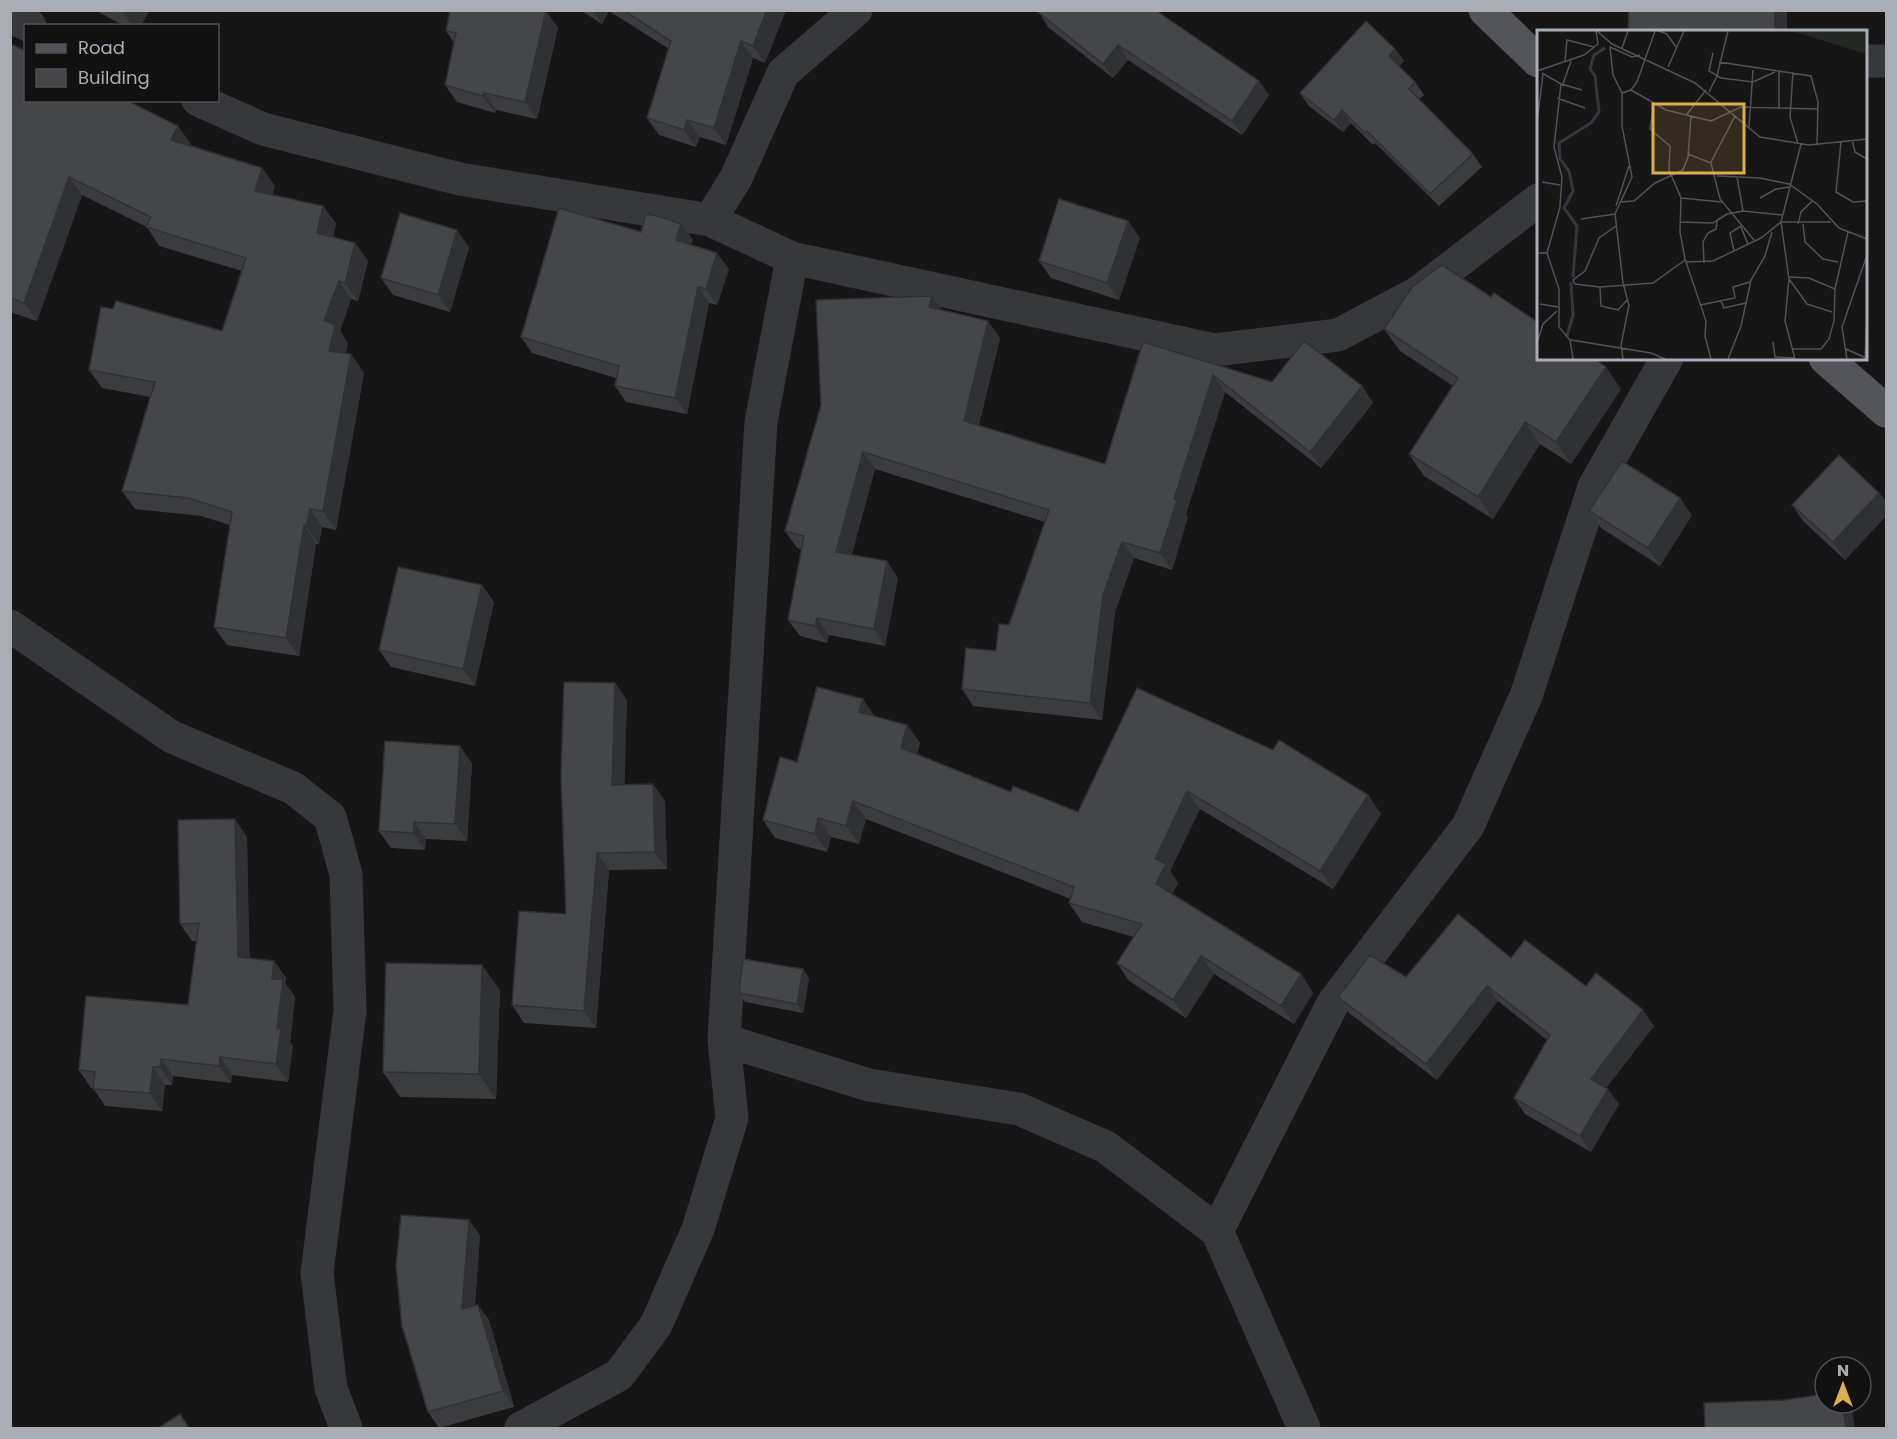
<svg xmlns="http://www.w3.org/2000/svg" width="1897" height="1439" viewBox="0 0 1897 1439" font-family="Poppins,sans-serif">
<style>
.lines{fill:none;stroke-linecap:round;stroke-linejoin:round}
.minor{stroke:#37383c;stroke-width:33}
.major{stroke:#54555a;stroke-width:33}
.wall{fill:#3b3c40}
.shaded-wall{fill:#303134}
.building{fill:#45464a;stroke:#303134;stroke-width:1.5}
.inset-river{fill:none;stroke:#31383e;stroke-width:3}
.inset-road{fill:none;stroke:#515257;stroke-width:1.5}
.view{fill:#dbaf4a;fill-opacity:0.15;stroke:#dbaf4a;stroke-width:3}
.inset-edge{fill:none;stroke:#a9adb6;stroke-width:3}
</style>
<rect width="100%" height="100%" fill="#161617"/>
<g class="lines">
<path class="minor" d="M10 17 30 26
M1866 61H1886
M198 100 263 129 460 179 710 220 792 258 1215 350 1338 335 1419 292 1538 200
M710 220 736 178 783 73 856 10
M10 626 172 737 293 788 330 817 346 874 350 1011 317 1273 331 1388 346 1428
M724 1040 869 1085 1019 1109 1106 1147 1217 1231 1304 1428
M1217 1231 1333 1003 1468 826 1526 696 1594 487 1667 358
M521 1428 619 1375 656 1325 698 1229 732 1118 724 1040 761 422 792 258"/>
<path class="major" d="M1485 10 1538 61
M1825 358 1886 411"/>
</g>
<path class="wall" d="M95 10H149L141 26H124Z
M580 10H786L765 63 753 58 726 145 700 137 696 147 659 135 647 118 669 49 609 11 602 24Z
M1033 10H1155L1259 81 1269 95 1242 135 1128 60 1113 78 1048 27 1040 14Z
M546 11 558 28 537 119 496 110 495 113 457 102 445 85 454 43 446 31Z
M10 44 191 144 190 145 262 168 275 186 272 195 323 206 336 224 333 237 355 243 368 261 358 301 351 299 340 331 348 343 346 353 351 354 364 373 336 530 322 527 319 544H316L299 656 227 645 214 627 230 525 201 516 135 509 122 491 150 397 102 388 89 370 222 331 242 271 159 246 147 227 82 195 37 321 10 312Z
M1395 49 1404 61 1399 66 1415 82 1424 95 1419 99 1473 154 1482 167 1439 206 1375 143 1373 145 1351 123 1343 132 1309 106 1300 93Z
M1128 221 1140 238 1119 300 1051 278 1039 261Z
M681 224 693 240 691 244 729 269 717 305 709 303 687 414 626 402 615 386 616 378 532 353 521 337 641 232Z
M469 247 450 312 393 295 381 278Z
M942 310 1000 338 979 425 1105 464 1143 342 1272 382 1362 386 1373 403 1321 468 1225 392 1186 514 1188 517 1172 570 1134 558 1115 612 1102 720 973 706 962 689 996 651 1009 625 1045 522 875 469 851 555 898 578 885 646 829 635 827 643 800 636 788 620 802 549 797 548 785 531Z
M1384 329 1621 389 1571 464 1540 444 1493 519 1424 476 1409 454 1453 386 1400 351Z
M1879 493 1887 503V515L1845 560 1804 522 1792 505Z
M1589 511 1692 515 1660 566 1601 528Z
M482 585 494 602 475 686 391 667 379 650Z
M1137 688 1368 795 1381 814 1333 889 1200 809 1170 871 1178 883 1172 894 1301 974 1313 993 1294 1024 1214 974 1186 1018 1129 981 1117 963 1134 937 1082 922 1069 903 1071 899 866 819 859 844 831 837 827 852 775 838 763 820 875 716 907 725 920 743 917 754 1011 792 1078 812Z
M627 700 624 785 665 801 667 869 609 870 596 1028 524 1023 512 1005 566 914Z
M472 763 467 841 426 839 425 850 391 848 379 831Z
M247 837 249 958 274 961 286 978 285 983 295 997 290 1042 293 1046 288 1082 232 1075 231 1083 173 1076 172 1085H165L162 1111 105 1106 93 1088H91L79 1070 188 1005 196 941H192L180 924Z
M1511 958 1586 986 1654 1026 1606 1088 1619 1104 1591 1152 1525 1114 1514 1098 1547 1040 1498 1001 1437 1080 1349 1013 1338 997 1406 977Z
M803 969 809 978 803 1013 745 1002 739 993Z
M500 990 496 1099 400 1097 383 1072Z
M480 1235 475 1305 489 1320 514 1407 439 1428 428 1412Z"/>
<path class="shaded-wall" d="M125 10H149L141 26H132L124 13Z
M592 10H609V11L602 24Z
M767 10H786L765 63 753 46Z
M1775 10H1787V32H1775Z
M546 11 558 28 537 119 525 102Z
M741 41 753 58 726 145 714 128Z
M1118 45 1128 60 1113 78 1103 64Z
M1395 49 1404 61 1397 68 1389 56Z
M1259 81 1269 95 1242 135 1232 121Z
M484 93 496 110 495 113 483 96Z
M1342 110 1351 123 1343 132 1334 120Z
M687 120 700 137 696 147 684 130Z
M178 126 191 144 184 158 171 140Z
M262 168 275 186 268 209 255 191Z
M69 177 82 195 37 321 24 303Z
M323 206 336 224 330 252 317 233Z
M1128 221 1140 238 1119 300 1107 283Z
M681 224 693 240 687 256 676 240Z
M457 230 469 247 450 312 438 295Z
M355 243 368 261 358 301 345 283Z
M717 253 729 269 717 305 706 289Z
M339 281 351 299 340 331 348 343 342 369 329 351 324 320Z
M698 287 709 303 687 414 675 398Z
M932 296 944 313 929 307Z
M988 321 1000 338 976 437 964 421Z
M351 354 364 373 336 530 323 511Z
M1606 367 1621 389 1571 464 1556 442Z
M1213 375 1225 392 1186 514 1188 517 1172 570 1160 553 1174 499Z
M1362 386 1373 403 1321 468 1310 452Z
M1525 422 1540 444 1493 519 1478 497Z
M863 452 875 469 848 569 836 552Z
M1879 493 1887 503V515L1845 560 1833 542Z
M1680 498 1692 515 1660 566 1648 548Z
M310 509 322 527 319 544 306 526Z
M304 525 316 544 299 656 286 638Z
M1122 542 1134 558 1115 612 1102 720 1090 703 1103 595Z
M887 561 898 578 885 646 874 629Z
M482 585 494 602 475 686 463 669Z
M817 618 829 635 827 643 815 626Z
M615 683 627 700 624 802 612 785Z
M863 699 875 717 859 712Z
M907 725 920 743 914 766 901 748Z
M460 746 472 763 467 841 455 824Z
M653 784 665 801 667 869 655 852Z
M1187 791 1200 809 1170 871 1178 883 1168 902 1156 884 1155 859Z
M1368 795 1381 814 1333 889 1320 871Z
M853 801 866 819 859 844 846 826Z
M818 818 831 837 827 852 815 834Z
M235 819 247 837 250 974 238 957Z
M414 822 426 839 425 850 413 833Z
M597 853 609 870 596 1028 584 1011Z
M1201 956 1214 974 1186 1018 1173 1000Z
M274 961 286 978 285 983 295 997 290 1042 293 1046 288 1082 276 1064 272 979Z
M482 965 500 990 496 1099 479 1074Z
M803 969 809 978 803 1013 797 1004Z
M1301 974 1313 993 1294 1024 1281 1006Z
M1487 986 1498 1001 1437 1080 1426 1064Z
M1643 1010 1654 1026 1601 1094 1591 1079Z
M220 1057 232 1075 231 1083 219 1066Z
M161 1059 173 1076 172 1085 160 1067Z
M153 1067 165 1085 162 1111 150 1093Z
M1608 1089 1619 1104 1591 1152 1580 1136Z
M469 1220 480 1235 473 1325 462 1309Z
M478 1305 489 1320 514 1407 503 1391Z
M1842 1403H1848L1852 1409 1855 1428H1846Z"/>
<path class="building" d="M450 10 546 11 525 102 484 93 483 96 445 85 456 33 446 31Z
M623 10H767L753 46 741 41 714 128 687 120 684 130 647 118 671 41Z
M1040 10H1155L1259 81 1232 121 1118 45 1103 64 1038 12Z
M1629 10H1775V32H1628Z
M1366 21 1395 49 1389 56 1415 82 1409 89 1473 154 1430 194 1367 131 1365 133 1342 110 1334 120 1300 93Z
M10 44 26 51V100H126L178 126 171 140 262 168 255 191 323 206 317 233 355 243 345 283 339 281 324 320 335 325 329 351 351 354 323 511 310 509 306 526 304 525 286 638 214 627 232 512 188 498 122 491 155 382 89 370 101 307 113 309 116 301 222 331 246 258 146 227 151 217 69 177 24 303 10 298Z
M1059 199 1128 221 1107 283 1039 261Z
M559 208 641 232 646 214 658 216 681 224 676 240 717 253 706 289 698 287 675 398 615 386 619 366 521 337Z
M400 213 457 230 438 295 381 278Z
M1442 265 1491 297 1494 293 1539 323V358H1593L1606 367 1556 442 1525 422 1478 497 1409 454 1458 378 1384 329 1412 287Z
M932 296 929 307 988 321 964 421 1105 464 1143 342 1272 382 1304 341 1362 386 1310 452 1213 375 1174 499 1177 500 1160 553 1122 542 1103 595 1090 703 962 689 966 648 996 651 999 624 1009 625 1049 510 863 452 836 552 887 561 874 629 817 618 815 626 788 620 804 536 785 531 821 405 816 300Z
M1839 455 1879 493 1833 542 1792 505Z
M1622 461 1680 498 1648 548 1589 511Z
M398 567 482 585 463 669 379 650Z
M564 682 615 683 612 785 653 784 655 852 597 853 584 1011 512 1005 519 911 566 914 561 776Z
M817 687 863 699 859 712 907 725 901 748 1011 792 1013 786 1078 812 1137 688 1273 750 1279 740 1368 795 1320 871 1187 791 1155 859 1166 864 1156 884 1301 974 1281 1006 1201 956 1173 1000 1117 963 1142 924 1069 903 1074 887 853 801 846 826 818 818 815 834 763 820 780 757 797 762Z
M385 741 460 746 455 824 414 822 413 833 379 831Z
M235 819 238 957 274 961 272 979H283L277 1029H281L276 1064 220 1057 219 1066 161 1059 160 1067H153L150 1093 93 1089 95 1072 79 1070 86 996 188 1005 199 923 180 924 178 820Z
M1458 914 1511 958 1525 940 1586 986 1596 973 1643 1010 1591 1079 1608 1089 1580 1136 1514 1098 1550 1035 1487 986 1426 1064 1338 997 1370 955 1406 977Z
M743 959 803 969 797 1004 739 993Z
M386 963 482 965 479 1074 383 1072Z
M401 1215 469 1220 462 1309 478 1305 503 1391 428 1412 402 1326 396 1266Z
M1825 1394V1403H1842L1846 1428H1705L1704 1403 1784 1400Z
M180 1414 189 1428H158Z"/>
<g transform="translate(1537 30)">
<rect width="330" height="330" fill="#161617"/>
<path d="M255 1H330V24Z" fill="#222923"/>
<path class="inset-river" d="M36 247 40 196 27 178 36 161 32 141 23 129 22 113 54 93 62 82 58 46 53 39 57 25 68 18M30 306 36 285 34 252"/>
<path class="inset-road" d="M60 1 75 14 158 53 223 107 272 115 330 109M122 1 130 4 139 17M85 18 91 1M176 23 172 41 184 48 216 52 238 42M28 31 30 10 57 17M182 32 274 46 281 72 280 114M131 37 147 1M0 41 47 25 61 14 59 1M256 42 253 87 261 114M5 43 24 54 45 60M26 54 34 31M94 60 129 80 174 91 204 77 281 79M172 62 180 46 191 1M85 63 94 60 100 52 118 1M20 68 48 78M117 75 113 99 133 116 132 140 144 168 143 202 148 229 169 291 168 306 174 329M242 78V41M150 84 169 60M0 92 6 44M212 97 216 40M315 110 318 122 330 129M304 112 299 162 316 172 330 171M151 124 174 133 183 169 217 210M174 132 198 86M180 146 223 148 252 154 280 174 302 198 330 209M200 147 206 181M5 152 23 155M144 168 185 172M223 168 239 159 252 157M83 172 97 171 118 153 146 140 151 127 154 86M79 176 92 136M44 189 78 184M144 192 176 193 190 184 206 181 246 185M261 194 264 182 275 171M266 194 268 212 286 229 301 232M79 196 62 208 48 241 36 250 38 254 63 257 116 253 148 230M204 197 211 214M197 221 193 203 204 196M0 223H10L22 259V297L33 310 36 329M10 223 23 177 25 147 17 117 24 54M150 232 176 231 224 208 244 192 264 114M167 233 166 212 171 203 179 199 180 191M252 247 272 248 298 259 297 291 292 309 284 319H256M252 249 270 274 295 282M63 257 64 276 81 280 91 269M298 259 311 202M184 271 187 278 209 273M3 274 21 277M163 275 198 268 196 257 213 252M34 310 114 323 128 329M236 312 238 327 258 328M0 313 6 294 20 281M309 319 329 328M328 328 330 286M86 329 84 315 92 275 86 253 78 184 95 147 85 96V63L76 45 73 17 95 27 103 25M191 329 204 296 214 250 228 226 235 202M258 329 248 291 252 249 244 192H294M310 329 305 297 330 225"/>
<path class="view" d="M116 74H207V143H116Z"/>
<rect width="330" height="330" class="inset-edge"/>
</g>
<rect width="1897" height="1439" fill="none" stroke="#a9adb6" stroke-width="24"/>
<rect x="24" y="24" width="195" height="78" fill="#111112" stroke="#4e4f54" stroke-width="1.5"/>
<rect x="36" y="44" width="30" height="9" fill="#54555a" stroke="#4e4f54" stroke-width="1.5"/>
<text x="78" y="54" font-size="18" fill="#a9adb6">Road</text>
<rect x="36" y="69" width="30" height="18" fill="#45464a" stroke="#4e4f54" stroke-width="1.5"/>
<text x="78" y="84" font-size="18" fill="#a9adb6">Building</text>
<g transform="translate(1843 1385)"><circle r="28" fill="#111112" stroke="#4e4f54" stroke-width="1.5"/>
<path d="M0-4.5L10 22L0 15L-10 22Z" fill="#dbaf4a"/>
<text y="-9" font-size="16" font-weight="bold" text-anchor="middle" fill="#a9adb6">N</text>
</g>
</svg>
